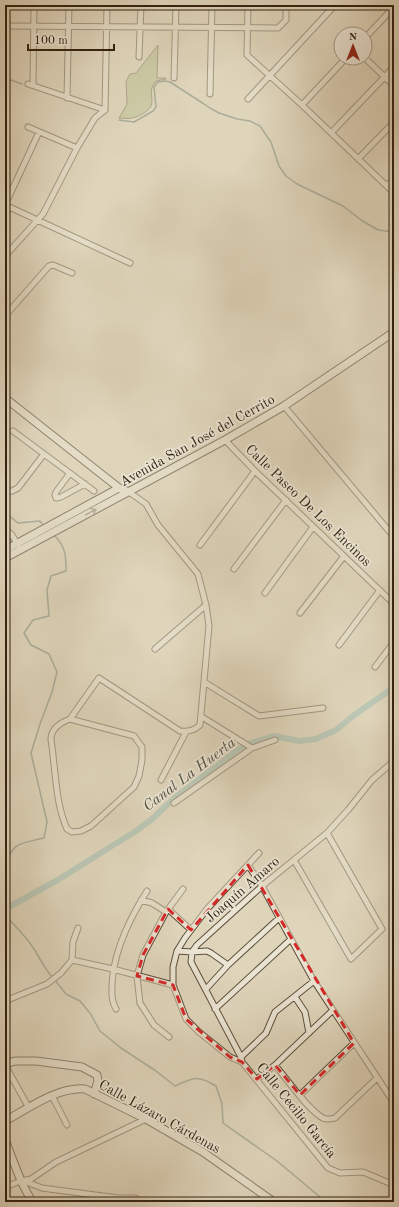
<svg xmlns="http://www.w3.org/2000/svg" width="399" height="1207" viewBox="0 0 399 1207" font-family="'Old Standard TT',serif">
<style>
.green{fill:#b5bc8d;stroke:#746e4f}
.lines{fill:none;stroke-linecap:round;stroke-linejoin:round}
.stream{stroke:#6d7c70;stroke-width:1.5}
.canal{stroke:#93b9af;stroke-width:6}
.street-casing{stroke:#5e4e3c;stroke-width:7}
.secondary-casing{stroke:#332111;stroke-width:9}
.street{stroke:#eae4d3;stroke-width:5}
.secondary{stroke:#eae4d3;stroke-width:7}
.oneway{stroke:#8e8272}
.marked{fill:none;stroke:#d62828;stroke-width:3;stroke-dasharray:8 5;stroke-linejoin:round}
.labels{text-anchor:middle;stroke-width:3.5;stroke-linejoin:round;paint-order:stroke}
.street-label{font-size:14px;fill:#332111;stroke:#eae4d3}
.water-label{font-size:15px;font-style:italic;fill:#504f40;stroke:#eae4d3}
</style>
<rect width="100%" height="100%" fill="#dfd5bb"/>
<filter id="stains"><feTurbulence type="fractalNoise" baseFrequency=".005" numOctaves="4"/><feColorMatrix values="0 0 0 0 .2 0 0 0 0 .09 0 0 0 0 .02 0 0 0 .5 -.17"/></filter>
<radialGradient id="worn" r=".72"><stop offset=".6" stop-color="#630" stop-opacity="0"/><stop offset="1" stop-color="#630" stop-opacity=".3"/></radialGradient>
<path class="green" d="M158 45 157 78H166V79L156 81C149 90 152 92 152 102 152 110 139 117 132 118 128 119 123 118 119 118L127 104 126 82 130 74 136 73Z"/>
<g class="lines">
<path class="stream" d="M5 78 22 84
M119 120 134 122 153 111 156 107 154 87 158 82 165 81 170 82 201 102 210 108 219 113 237 119 250 121 260 126 271 142 279 166 286 176 297 184 343 206 361 220 378 230 394 232
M5 468 8 476 7 490
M7 494V514L18 523 40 521 44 526
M5 865C14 841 20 844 44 838L47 822 31 753 40 724 52 692 57 672 49 654 31 645 24 633 33 620 49 616 47 590 51 576 66 571C66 556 66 547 54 535
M5 914C13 925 24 934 32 946 39 956 44 968 53 978
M55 980 66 994 80 1001 90 1013 100 1031 121 1048 156 1071 175 1086C194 1077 198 1075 216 1086L222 1104 223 1123 277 1161 326 1202"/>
<path class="canal" d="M5 909 56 881 136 831 152 819 176 797 239 749 251 743 274 736 299 741 316 739 336 730 353 716 390 690 394 684"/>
<defs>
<path id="street" d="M248 5 247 55 302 105 394 193
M5 26 278 28 286 20V5
M365 38 393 8 388 5
M139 57 141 5
M365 58 394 86
M174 78 176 5
M28 84 105 110
M33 85 34 5
M210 94 212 5
M67 98 69 5
M248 99 335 5
M302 105 346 58
M105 110 107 5
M28 127 77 148
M331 133 394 67
M358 159 394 122
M387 186 394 178
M5 205 130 263
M5 205 39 132
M5 256 43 214 77 148 95 118 105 110
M5 316 49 266 53 265 72 273
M284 406 394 537
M13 431 94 491
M225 440 255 471 394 604
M70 473 56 492 55 495 56 498 61 497 85 484
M5 492 12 491 18 488 44 454
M5 529 12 535 18 545
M5 538 12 535
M200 545 255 471
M234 569 286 500
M265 593 313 527
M300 613 344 556
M339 645 380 590
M155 649 206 605
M375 667 394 642
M204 682 259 716 323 708
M202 717 252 748
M70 719 99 678 180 731C188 732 194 731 200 725L209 626 206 605 198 574 158 525 146 504 129 492
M70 719 134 736 142 747V760L139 776 134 787 91 826 81 831 72 832 67 829C57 807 56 780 53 756 53 750 51 743 51 738 52 728 62 722 70 719Z
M161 780 186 732
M174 803 252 748 275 740
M259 853 207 909 185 938 177 951 173 967V985L186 1019 199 1032 230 1057 242 1062 328 1168 340 1173 363 1172 394 1185
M294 860 351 959 382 929 327 833
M248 865 262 886 314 981 394 1103
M141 900 152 903 166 912
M168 909 191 930
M177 951 192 952 207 951 211 953 228 965
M72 960 113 969 173 985
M72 960 73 942 78 928
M206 989 228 965 279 918
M295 997 305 1012 309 1033
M5 1001 47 984 61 973 72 960
M116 1009C114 1005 112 999 112 995 110 958 128 921 147 891
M215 1009 291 939
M169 1037 154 1025 140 1003 137 976 143 955 166 912 183 889
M241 1057 266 1033 275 1012 314 981
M242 1062 241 1057 191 962 192 952 197 945 262 886 327 833 348 810 372 780 394 761
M5 1065 29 1108
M275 1065C286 1078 309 1111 323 1118 327 1120 330 1119 335 1118L377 1078
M257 1079 275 1065 333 1010
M300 1095 354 1043
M52 1096 67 1125
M24 1181 42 1188 118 1198H136L139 1202
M5 1187 21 1181 31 1179 56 1162 146 1119"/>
<path id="secondary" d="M5 398 119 488 129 492
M5 550 119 488
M5 558 225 440 284 406 394 332
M5 1064 15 1061H36L82 1067 97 1075 98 1081 94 1094
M5 1121C29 1108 57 1087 85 1089L146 1119 203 1152 274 1202
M5 1140 21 1181 32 1202"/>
</defs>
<use href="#street" class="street-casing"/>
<use href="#secondary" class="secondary-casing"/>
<use href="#street" class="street"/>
<use href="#secondary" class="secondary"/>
</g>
<defs><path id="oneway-shaft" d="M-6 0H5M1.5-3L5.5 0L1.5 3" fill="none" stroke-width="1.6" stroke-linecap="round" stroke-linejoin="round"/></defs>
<use class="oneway" href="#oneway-shaft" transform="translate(91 512) rotate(-28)"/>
<path d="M0 0H399V1207H0ZM248 865 354 1043 300 1095 275 1065 257 1079 242 1062 230 1057 186 1019 173 985 137 976 143 955 168 909 191 930Z" fill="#dfd5bb" fill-opacity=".55" fill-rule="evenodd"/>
<path class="marked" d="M248 865 354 1043 300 1095 275 1065 257 1079 242 1062 230 1057 186 1019 173 985 137 976 143 955 168 909 191 930Z"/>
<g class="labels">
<g class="street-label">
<text transform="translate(197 440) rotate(-29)" y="5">Avenida San José del Cerrito</text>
<text transform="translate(309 505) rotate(44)" y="5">Calle Paseo De Los Encinos</text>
<text transform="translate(242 889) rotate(-41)" y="5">Joaquín Amaro</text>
<text transform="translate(297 1110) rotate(51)" y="5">Calle Cecilio García</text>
<text transform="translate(160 1116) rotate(29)" y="5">Calle Lázaro Cárdenas</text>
</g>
<g class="water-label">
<text transform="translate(189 774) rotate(-37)" y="5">Canal La Huerta</text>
</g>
</g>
<rect width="399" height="1207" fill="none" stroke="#dfd5bb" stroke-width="20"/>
<rect x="6" y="6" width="387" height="1195" fill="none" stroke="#332111" stroke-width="2"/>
<rect x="10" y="10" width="379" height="1187" fill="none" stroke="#332111"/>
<g transform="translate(353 46)"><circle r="19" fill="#eae4d3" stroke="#a19685"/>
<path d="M0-3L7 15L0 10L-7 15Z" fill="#8f2418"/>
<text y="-6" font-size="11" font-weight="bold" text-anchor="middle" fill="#332111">N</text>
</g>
<path d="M28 44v6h86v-6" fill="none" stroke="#332111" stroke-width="2"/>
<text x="34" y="44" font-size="12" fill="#332111" stroke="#eae4d3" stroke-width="3" paint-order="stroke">100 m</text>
<rect width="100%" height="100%" filter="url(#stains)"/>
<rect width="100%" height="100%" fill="url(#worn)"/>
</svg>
